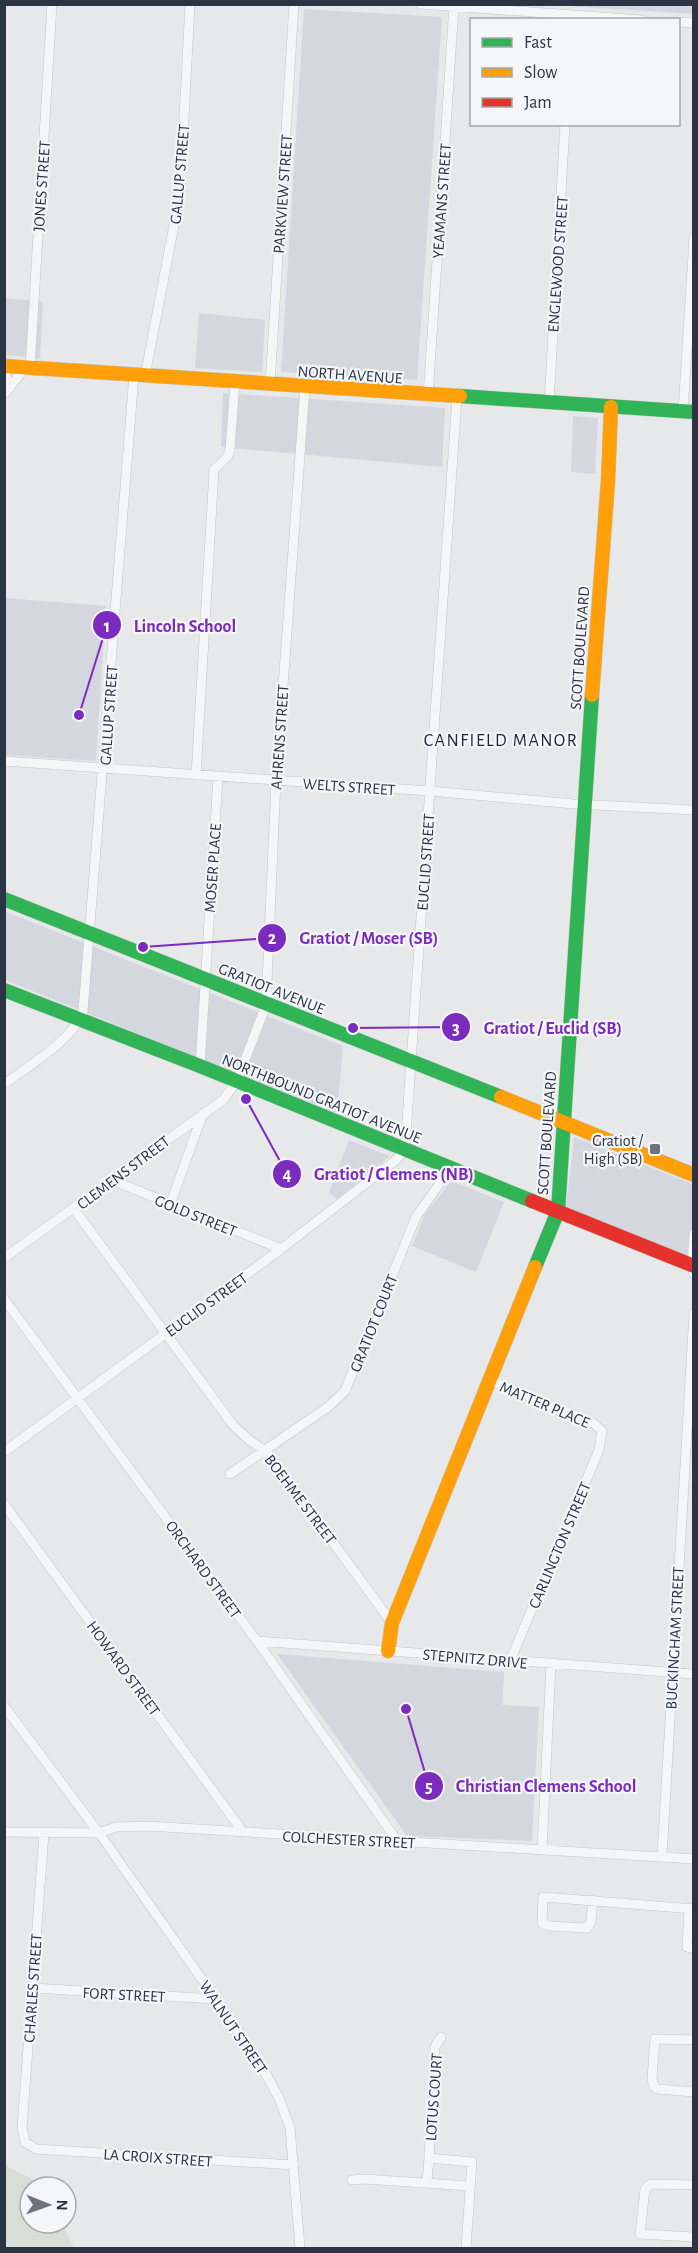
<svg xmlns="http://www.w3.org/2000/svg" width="698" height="2253" viewBox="0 0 698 2253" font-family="'Alegreya Sans',sans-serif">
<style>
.built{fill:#d4d7dd}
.green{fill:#d6ded6}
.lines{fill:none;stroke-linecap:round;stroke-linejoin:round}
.street-casing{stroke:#c4c6c8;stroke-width:10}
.fast-casing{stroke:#c4c6c8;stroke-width:15}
.slow-casing{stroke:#c4c6c8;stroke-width:15}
.jam-casing{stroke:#c4c6c8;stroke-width:15}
.street{stroke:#f5f6f7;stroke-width:9}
.fast{stroke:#30b455;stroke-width:14}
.slow{stroke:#ff9f0a;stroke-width:14}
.jam{stroke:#e5322d;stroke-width:14}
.poi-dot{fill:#6c737f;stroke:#f4f6f9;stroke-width:2}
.labels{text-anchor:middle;stroke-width:4.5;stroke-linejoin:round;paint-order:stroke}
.street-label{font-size:16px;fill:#2b3445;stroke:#f4f6f9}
.poi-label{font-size:16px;fill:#2b3445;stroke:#f4f6f9;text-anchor:end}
.neighbourhood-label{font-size:18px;letter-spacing:1.5px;fill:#1d2536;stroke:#f4f6f9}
.leader{fill:none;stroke:#7b2cbf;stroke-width:2}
.callout-dot{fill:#7b2cbf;stroke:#f4f6f9;stroke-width:2}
.mark-label{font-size:18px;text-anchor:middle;font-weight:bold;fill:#fff}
.callout-label{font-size:18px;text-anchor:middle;font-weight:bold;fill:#7b2cbf;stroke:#f4f6f9;stroke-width:4.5;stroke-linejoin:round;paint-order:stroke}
</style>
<rect width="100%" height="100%" fill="#e6e8ea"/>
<path class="built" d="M551 5H693V14Z
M304 9 442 17 417 380 281 372Z
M4 298 43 302 40 358 5 355Z
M199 313 265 320 262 372 195 368Z
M223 393 445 408 442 467 221 447Z
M573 416 598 418 595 474 571 472Z
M5 598 106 606 96 761 5 755Z
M4 911 343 1046 337 1113 5 980Z
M574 1137 693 1184V1260L566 1209Z
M349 1140 390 1156 337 1199 329 1192Z
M451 1181 504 1202 476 1272 412 1246 424 1216Z
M277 1654 504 1672 502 1705 539 1707 532 1841 407 1836Z"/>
<path class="green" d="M5 2165 43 2185 44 2187H30V2223H62L74 2248H5Z"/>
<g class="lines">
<defs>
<path id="street" d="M420 4 642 20
M678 22 694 23
M30 368 52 4
M4 371 10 388
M145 376 180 194 190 4
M270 384 294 4
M4 394 26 367
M428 396 454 6
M549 403 565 124
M683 412 694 239
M4 761 430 791 574 804 694 810
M196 775 214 470 228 456 230 449 235 382
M200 1066 218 777
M4 1084C30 1065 72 1041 83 1011L134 375
M112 1180 281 1249
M170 1205 203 1113
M74 1209 233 1425 249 1440 266 1451 392 1623
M694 1234 692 1265 694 1274
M4 1258 223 1100 237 1081 266 1005 276 781 305 387
M4 1299 257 1641 398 1842
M490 1380 593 1423 602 1431 599 1450 510 1661
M4 1452 281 1249 396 1160 405 1149 457 397
M230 1474 328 1407 345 1391 416 1217 450 1169
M4 1504 243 1832
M257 1641 694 1674
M4 1706 99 1833 244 2039 267 2076 279 2098 290 2128 300 2248
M4 1832 99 1833 116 1827 147 1826 694 1859
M44 1833 22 2128 25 2142 36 2149 294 2165
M542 1850 551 1664
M662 1856 694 1313
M593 1900 591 1922 587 1928 549 1926 542 1923 543 1897 694 1909
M689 1908 687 1947 694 1949
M33 1988 215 1999
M441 2037 435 2047 429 2158 472 2162 466 2248
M694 2040 655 2039 652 2079 654 2086 657 2089 694 2092
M352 2180 364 2179 470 2186
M427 2182 429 2158
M694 2185 651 2184 645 2189 640 2234 694 2237"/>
<path id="fast" d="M460 396 694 412
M4 899 501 1097
M4 990 200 1066 532 1201
M535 1267 558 1211 592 695"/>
<path id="slow" d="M4 366 460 396
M592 695 608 481 611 407
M501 1097 694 1175
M388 1651 392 1623 535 1267"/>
<path id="jam" d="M532 1201 694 1266"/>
</defs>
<use href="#street" class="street-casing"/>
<use href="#fast" class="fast-casing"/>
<use href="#slow" class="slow-casing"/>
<use href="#jam" class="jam-casing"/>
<use href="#street" class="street"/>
<use href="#fast" class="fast"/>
<use href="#slow" class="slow"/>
<use href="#jam" class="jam"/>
</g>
<rect class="poi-dot" x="649" y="1143" width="12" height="12" rx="3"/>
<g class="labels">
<g class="street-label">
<text transform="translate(179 174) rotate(-85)" y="6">GALLUP STREET</text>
<text transform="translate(41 186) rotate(-86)" y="6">JONES STREET</text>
<text transform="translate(282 194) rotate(-86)" y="6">PARKVIEW STREET</text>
<text transform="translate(441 201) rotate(-86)" y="6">YEAMANS STREET</text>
<text transform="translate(557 264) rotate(-86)" y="6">ENGLEWOOD STREET</text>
<text transform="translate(350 374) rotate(4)" y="6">NORTH AVENUE</text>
<text transform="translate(579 648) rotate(-86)" y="6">SCOTT BOULEVARD</text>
<text transform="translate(108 715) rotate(-86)" y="6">GALLUP STREET</text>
<text transform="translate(279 737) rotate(-86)" y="6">AHRENS STREET</text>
<text transform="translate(349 786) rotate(4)" y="6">WELTS STREET</text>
<text transform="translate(425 862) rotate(-86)" y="6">EUCLID STREET</text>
<text transform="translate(212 868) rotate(-86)" y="6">MOSER PLACE</text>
<text transform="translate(272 988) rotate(22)" y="6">GRATIOT AVENUE</text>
<text transform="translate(322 1098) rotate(22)" y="6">NORTHBOUND GRATIOT AVENUE</text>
<text transform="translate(546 1133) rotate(-86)" y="6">SCOTT BOULEVARD</text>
<text transform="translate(123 1172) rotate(-37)" y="6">CLEMENS STREET</text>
<text transform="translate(196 1215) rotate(22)" y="6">GOLD STREET</text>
<text transform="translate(206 1304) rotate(-36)" y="6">EUCLID STREET</text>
<text transform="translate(373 1323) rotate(-68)" y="6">GRATIOT COURT</text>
<text transform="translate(545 1404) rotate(23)" y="6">MATTER PLACE</text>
<text transform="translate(301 1499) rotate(53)" y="6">BOEHME STREET</text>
<text transform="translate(559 1545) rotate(-67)" y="6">CARLINGTON STREET</text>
<text transform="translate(204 1569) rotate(54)" y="6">ORCHARD STREET</text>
<text transform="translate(674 1638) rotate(-87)" y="6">BUCKINGHAM STREET</text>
<text transform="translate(475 1658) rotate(5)" y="6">STEPNITZ DRIVE</text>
<text transform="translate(124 1668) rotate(54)" y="6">HOWARD STREET</text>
<text transform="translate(349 1839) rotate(3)" y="6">COLCHESTER STREET</text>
<text transform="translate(32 1988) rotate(-86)" y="6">CHARLES STREET</text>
<text transform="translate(124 1994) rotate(3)" y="6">FORT STREET</text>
<text transform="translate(234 2027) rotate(56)" y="6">WALNUT STREET</text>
<text transform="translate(433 2097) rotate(-86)" y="6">LOTUS COURT</text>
<text transform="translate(158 2157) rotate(4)" y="6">LA CROIX STREET</text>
</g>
<g class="poi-label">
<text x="643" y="1146">Gratiot /<tspan x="643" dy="18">High (SB)</tspan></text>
</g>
<g class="neighbourhood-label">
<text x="501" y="746">CANFIELD MANOR</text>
</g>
</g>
<path class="leader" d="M79 715L107 625M143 947L272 938M353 1028L456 1027M246 1099L287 1174M406 1709L429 1786"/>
<g class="callout-dot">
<circle cx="79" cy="715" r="6"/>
<circle cx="143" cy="947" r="6"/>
<circle cx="353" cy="1028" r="6"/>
<circle cx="246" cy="1099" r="6"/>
<circle cx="406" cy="1709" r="6"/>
<circle cx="107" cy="625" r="15"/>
<circle cx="272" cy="938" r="15"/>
<circle cx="456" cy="1027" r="15"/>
<circle cx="287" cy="1174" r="15"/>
<circle cx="429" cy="1786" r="15"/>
</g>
<g class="mark-label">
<text x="107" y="632">1</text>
<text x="272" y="944">2</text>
<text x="456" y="1034">3</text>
<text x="287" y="1180">4</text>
<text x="429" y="1792">5</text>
</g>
<g class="callout-label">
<text x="185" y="632">Lincoln School</text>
<text x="369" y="944">Gratiot / Moser (SB)</text>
<text x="553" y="1034">Gratiot / Euclid (SB)</text>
<text x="394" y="1180">Gratiot / Clemens (NB)</text>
<text x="546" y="1792">Christian Clemens School</text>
</g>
<rect width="698" height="2253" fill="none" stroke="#2b3445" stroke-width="12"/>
<rect x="470" y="18" width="210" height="108" fill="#f4f6f9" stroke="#a4a8b1" stroke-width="1.5"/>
<rect x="482" y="38" width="30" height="9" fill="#30b455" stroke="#a4a8b1" stroke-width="1.5"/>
<text x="524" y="48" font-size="18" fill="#2b3445">Fast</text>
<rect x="482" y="68" width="30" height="9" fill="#ff9f0a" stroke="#a4a8b1" stroke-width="1.5"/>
<text x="524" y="78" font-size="18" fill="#2b3445">Slow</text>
<rect x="482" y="98" width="30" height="9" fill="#e5322d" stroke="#a4a8b1" stroke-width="1.5"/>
<text x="524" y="108" font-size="18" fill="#2b3445">Jam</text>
<g transform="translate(48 2205) rotate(91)"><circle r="28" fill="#f4f6f9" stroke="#a4a8b1" stroke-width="1.5"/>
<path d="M0-4.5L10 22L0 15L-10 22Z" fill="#6c737f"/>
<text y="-9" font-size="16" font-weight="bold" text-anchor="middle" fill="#2b3445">N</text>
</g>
</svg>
